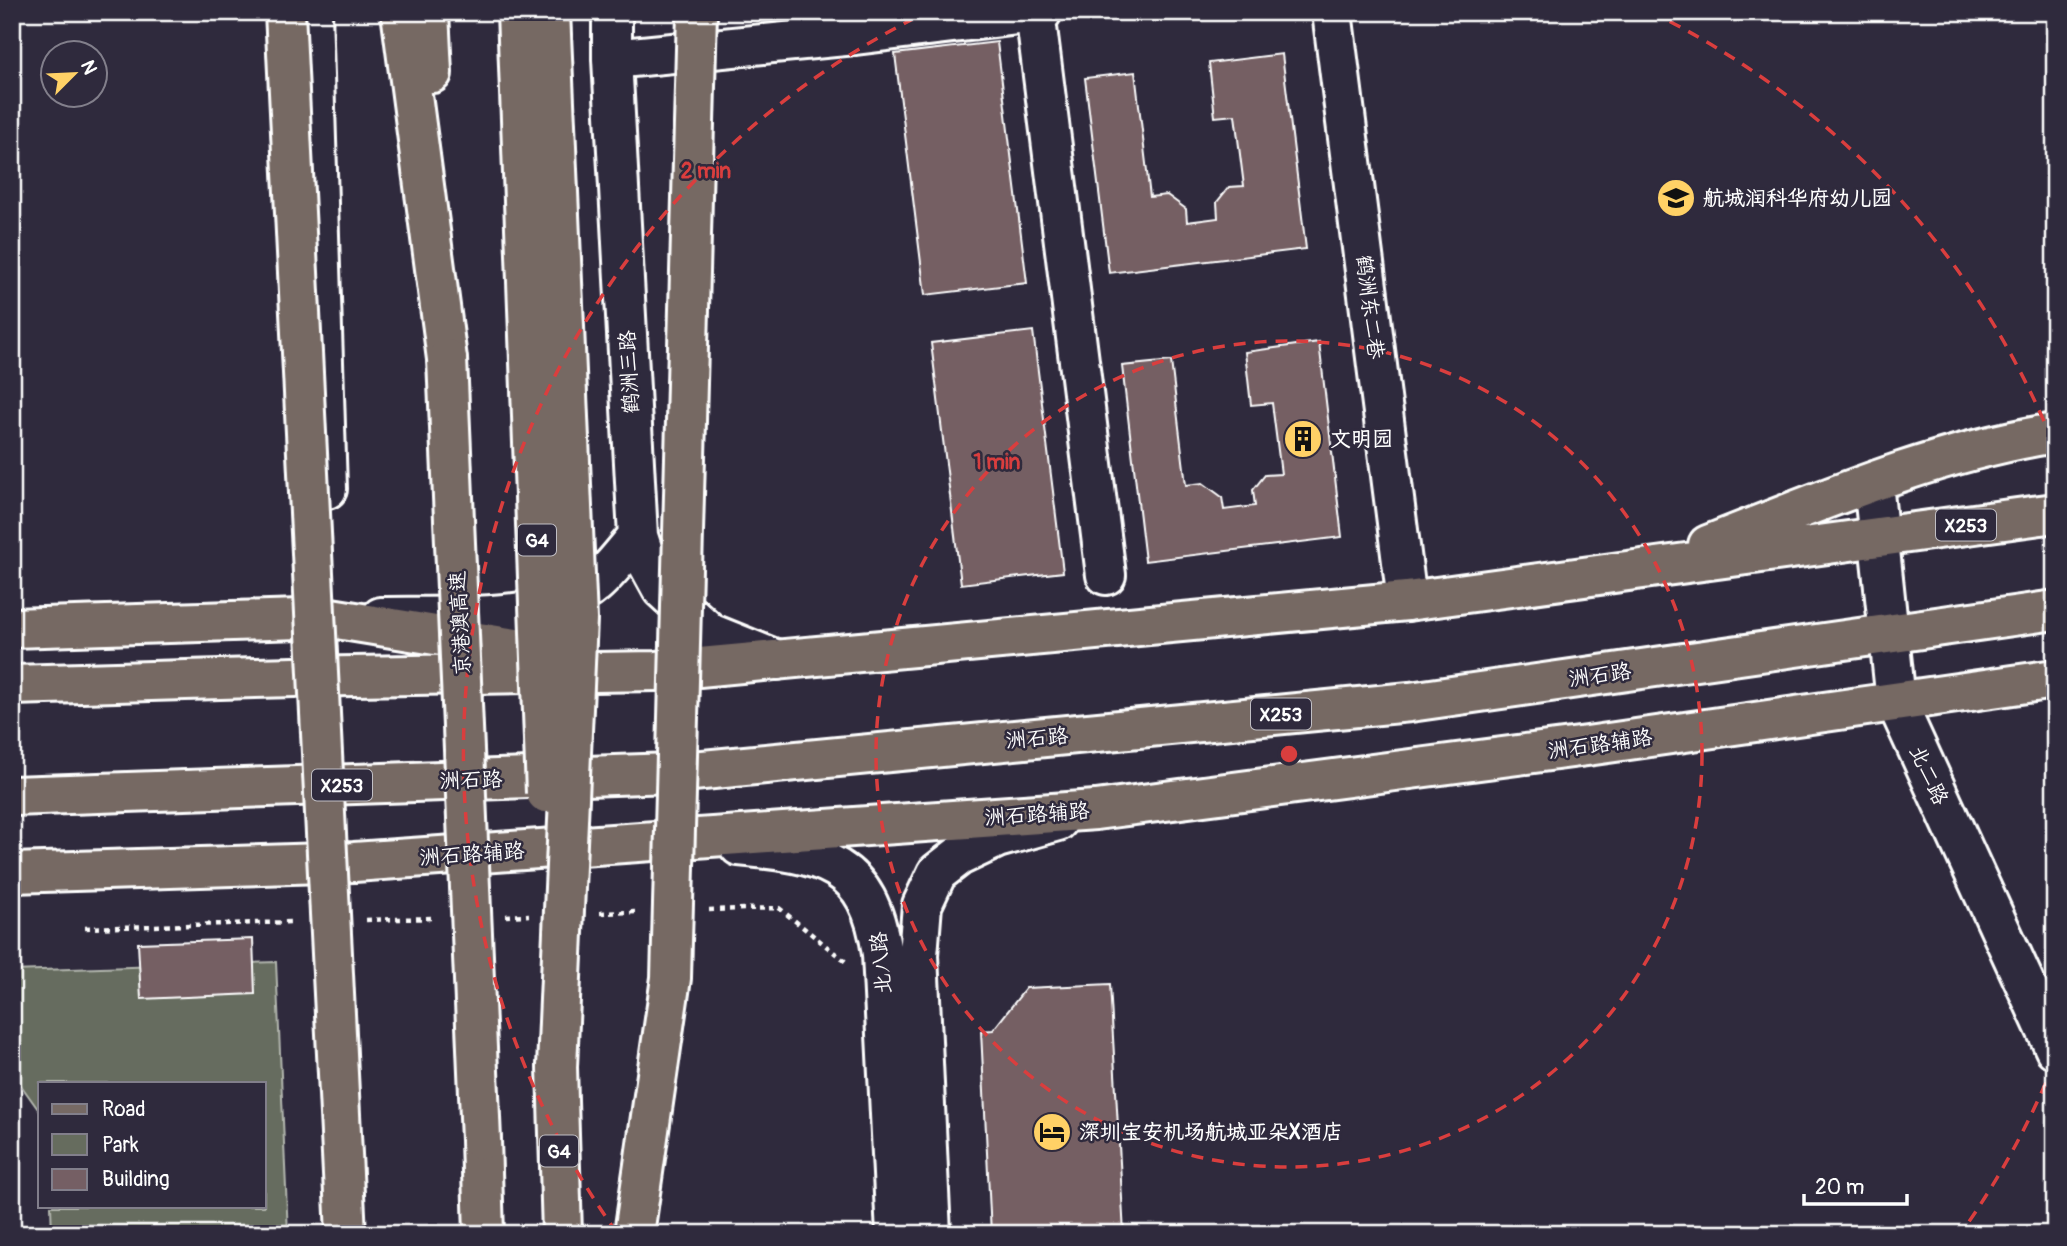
<svg xmlns="http://www.w3.org/2000/svg" width="2067" height="1246" viewBox="0 0 2067 1246" font-family="Pangolin,'LXGW WenKai TC',sans-serif">
<style>
.green{fill:#666c5e;stroke:#b2b6ae;stroke-width:2}
.building{fill:#755f64;stroke:#fff;stroke-width:2}
.lines{fill:none;stroke-linecap:round;stroke-linejoin:round}
.minor-casing{stroke:#fff;stroke-width:44}
.major-casing{stroke:#fff;stroke-width:44}
.highway-casing{stroke:#fff;stroke-width:44}
.path{stroke:#fff;stroke-width:4.5;stroke-dasharray:5 5;stroke-linecap:butt}
.minor{stroke:#2f2a3d;stroke-width:38}
.major{stroke:#766964;stroke-width:38}
.highway{stroke:#766964;stroke-width:38}
.highway-bridge-casing{stroke:#fff;stroke-width:44;stroke-linecap:butt}
.highway-bridge{stroke:#766964;stroke-width:38}
.ring{fill:none;stroke:#da3e3e;stroke-width:3.5;stroke-dasharray:12 9}
.labels{text-anchor:middle;stroke-width:5;stroke-linejoin:round;paint-order:stroke}
.shield{fill:#2f2a3d;stroke:#c1bfc5;stroke-width:2}
.shield-label{font-size:19px;font-weight:bold;fill:#fff}
.poi-label{font-size:21px;font-weight:bold;fill:#fff;stroke:#2f2a3d;text-anchor:start}
.street-label{font-size:21px;fill:#fff;stroke:#2f2a3d}
.centre{fill:#da3e3e;stroke:#2f2a3d;stroke-width:3.5}
.ring-label{font-size:21px;text-anchor:middle;font-weight:bold;fill:#da3e3e;stroke:#2f2a3d;stroke-width:5;stroke-linejoin:round;paint-order:stroke}
</style>
<rect width="100%" height="100%" fill="#2f2a3d"/>
<filter id="ink" filterUnits="userSpaceOnUse"><feTurbulence type="fractalNoise" baseFrequency=".0143" numOctaves="2"/><feDisplacementMap in="SourceGraphic" scale="14" xChannelSelector="R" yChannelSelector="G"/><feConvolveMatrix kernelMatrix="1 2 1 2 8 2 1 2 1" color-interpolation-filters="sRGB"/></filter>
<g filter="url(#ink)">
<path class="green" d="M276 962 288 1234H52L51 1206H264V1083H40V1112L20 1084 12 1080V971Z"/>
<path class="building" d="M997 42 1027 283 925 295 895 54Z
M1282 54 1306 249 1109 273 1085 78 1135 72 1150 197 1167 195 1186 209 1187 222 1218 218 1217 202 1229 187 1244 186 1235 115 1215 117 1209 63Z
M1033 331 1063 572 961 584 931 343Z
M1319 342 1342 537 1145 561 1122 366 1171 361 1186 485 1203 483 1222 497 1224 510 1255 506 1253 490 1265 475 1281 474 1272 403 1251 405 1245 352Z
M253 939 255 994 141 999 138 943Z
M1110 984 1124 1234H991L981 1031 993 1030 1026 988Z"/>
<g class="lines">
<defs>
<path id="minor" d="M312 12 327 489
M612 12V59L638 536 645 558 662 589 710 633 777 660
M1035 12 1106 575
M1332 12 1407 601
M612 59 855 35 1042 12
M1873 483 1896 702 2055 1049
M381 617C442 615 548 625 595 584 611 570 624 552 638 536
M739 846C823 854 869 861 882 954L896 1234
M931 1234 918 955 922 905 937 873 959 856 997 838 1058 821"/>
<path id="major" d="M1708 545C1821 501 1934 452 2055 433
M12 628 331 618 558 655
M12 685 294 677 657 671 1407 601 2055 513
M12 796 672 773 1410 702 2055 610
M12 873 354 862 1096 810 1587 746 2055 679"/>
<path id="highway" d="M401 12 447 359
M429 12 432 73
M557 1067 562 1234
M481 1140 484 1234"/>
</defs>
<use href="#minor" class="minor-casing"/>
<use href="#major" class="major-casing"/>
<use href="#highway" class="highway-casing"/>
<path class="path" d="M709 910 779 908 846 962
M600 913 637 912
M506 916 529 915
M366 920 434 918
M85 928 294 922"/>
<use href="#minor" class="minor"/>
<use href="#major" class="major"/>
<use href="#highway" class="highway"/>
<defs>
<path id="highway-bridge" d="M285 12 346 1234
M517 12 546 793
M550 12 577 619 557 1067
M447 359 481 1140
M634 1234 671 978 697 12"/>
</defs>
<use href="#highway-bridge" class="highway-bridge-casing"/>
<use href="#highway-bridge" class="highway-bridge"/>
</g>
</g>
<g class="ring">
<circle cx="1289" cy="754" r="413"/>
<path d="M2054 1063A825 825 0 0 1 1961 1233M617 1233A825 825 0 0 1 927 12M1651 12A825 825 0 0 1 2054 445"/>
</g>
<defs>
<symbol id="school-disc" viewBox="-11 -11 22 22"><circle r="9.5" fill="#ffd166" stroke="#2f2a3d"/><path d="M0-5L7-2L0 1L-7-2ZM-4 1L0 2.5L4 1V4Q0 6-4 4Z" fill="#111"/></symbol>
<symbol id="building-disc" viewBox="-11 -11 22 22"><circle r="9.5" fill="#ffd166" stroke="#2f2a3d"/><path d="M-4-6H4V6H1V3H-1V6H-4ZM-2.5-4.3h1.7v1.8h-1.7ZM.8-4.3h1.7v1.8H.8ZM-2.5-1h1.7V.8h-1.7ZM.8-1h1.7V.8H.8Z" fill="#111"/></symbol>
<symbol id="hotel-disc" viewBox="-11 -11 22 22"><circle r="9.5" fill="#ffd166" stroke="#2f2a3d"/><path d="M-6-4.5h1.5V1H6V5H4.5V3h-9V5H-6ZM-4 0a1.8 1.8 0 1 1 3.6 0ZM.5 0V-2.5h3Q6-2.5 6 0Z" fill="#111"/></symbol>
</defs>
<g fill-rule="evenodd">
<use href="#school-disc" x="1654" y="176" width="44" height="44"/>
<use href="#building-disc" x="1281" y="417" width="44" height="44"/>
<use href="#hotel-disc" x="1030" y="1110" width="44" height="44"/>
</g>
<g class="labels">
<g class="shield">
<rect x="1936" y="509.5" width="60" height="31" rx="5"/>
<rect x="518" y="524.5" width="38" height="31" rx="5"/>
<rect x="1251" y="698.5" width="60" height="31" rx="5"/>
<rect x="312" y="769.5" width="60" height="31" rx="5"/>
<rect x="540" y="1135.5" width="38" height="31" rx="5"/>
</g>
<g class="shield-label">
<text x="1966" y="532">X253</text>
<text x="537" y="547">G4</text>
<text x="1281" y="721">X253</text>
<text x="342" y="792">X253</text>
<text x="559" y="1158">G4</text>
</g>
<g class="poi-label">
<text x="1703" y="205">航城润科华府幼儿园</text>
<text x="1330" y="446">文明园</text>
<text x="1079" y="1139">深圳宝安机场航城亚朵X酒店</text>
</g>
<g class="street-label">
<text transform="translate(1370 307) rotate(83)" y="7">鹤洲东二巷</text>
<text transform="translate(629 372) rotate(-93)" y="7">鹤洲三路</text>
<text transform="translate(460 623) rotate(-93)" y="7">京港澳高速</text>
<text transform="translate(1600 675) rotate(-8)" y="7">洲石路</text>
<text transform="translate(1037 738) rotate(-5)" y="7">洲石路</text>
<text transform="translate(1600 744) rotate(-8)" y="7">洲石路辅路</text>
<text transform="translate(1929 775) rotate(65)" y="7">北二路</text>
<text transform="translate(471 780) rotate(-2)" y="7">洲石路</text>
<text transform="translate(1037 814) rotate(-4)" y="7">洲石路辅路</text>
<text transform="translate(472 854) rotate(-4)" y="7">洲石路辅路</text>
<text transform="translate(881 963) rotate(-95)" y="7">北八路</text>
</g>
</g>
<circle cx="1289" cy="754" r="10" class="centre"/>
<g class="ring-label">
<text x="706" y="178">2 min</text>
<text x="997" y="469">1 min</text>
</g>
<rect width="2067" height="1246" fill="none" stroke="#2f2a3d" stroke-width="42"/>
<rect x="21" y="21" width="2025" height="1204" fill="none" stroke="#fff" stroke-width="2.5" filter="url(#ink)"/>
<rect x="38" y="1082" width="228" height="126" fill="#2f2a3d" stroke="#827f8b" stroke-width="2"/>
<rect x="52" y="1104" width="35" height="10" fill="#766964" stroke="#827f8b" stroke-width="2"/>
<text x="102" y="1116" font-size="21" fill="#ffffff">Road</text>
<rect x="52" y="1134" width="35" height="21" fill="#666c5e" stroke="#827f8b" stroke-width="2"/>
<text x="102" y="1152" font-size="21" fill="#ffffff">Park</text>
<rect x="52" y="1169" width="35" height="21" fill="#755f64" stroke="#827f8b" stroke-width="2"/>
<text x="102" y="1186" font-size="21" fill="#ffffff">Building</text>
<g transform="translate(74 74) rotate(66)"><circle r="33" fill="#2f2a3d" stroke="#827f8b" stroke-width="2"/>
<path d="M0-5L12 26L0 18L-12 26Z" fill="#ffd166"/>
<text y="-10" font-size="19" font-weight="bold" text-anchor="middle" fill="#ffffff">N</text>
</g>
<path d="M1804 1194v10h103v-10" fill="none" stroke="#ffffff" stroke-width="3.5"/>
<text x="1815" y="1194" font-size="21" fill="#ffffff" stroke="#2f2a3d" stroke-width="5" paint-order="stroke">20 m</text>
</svg>
